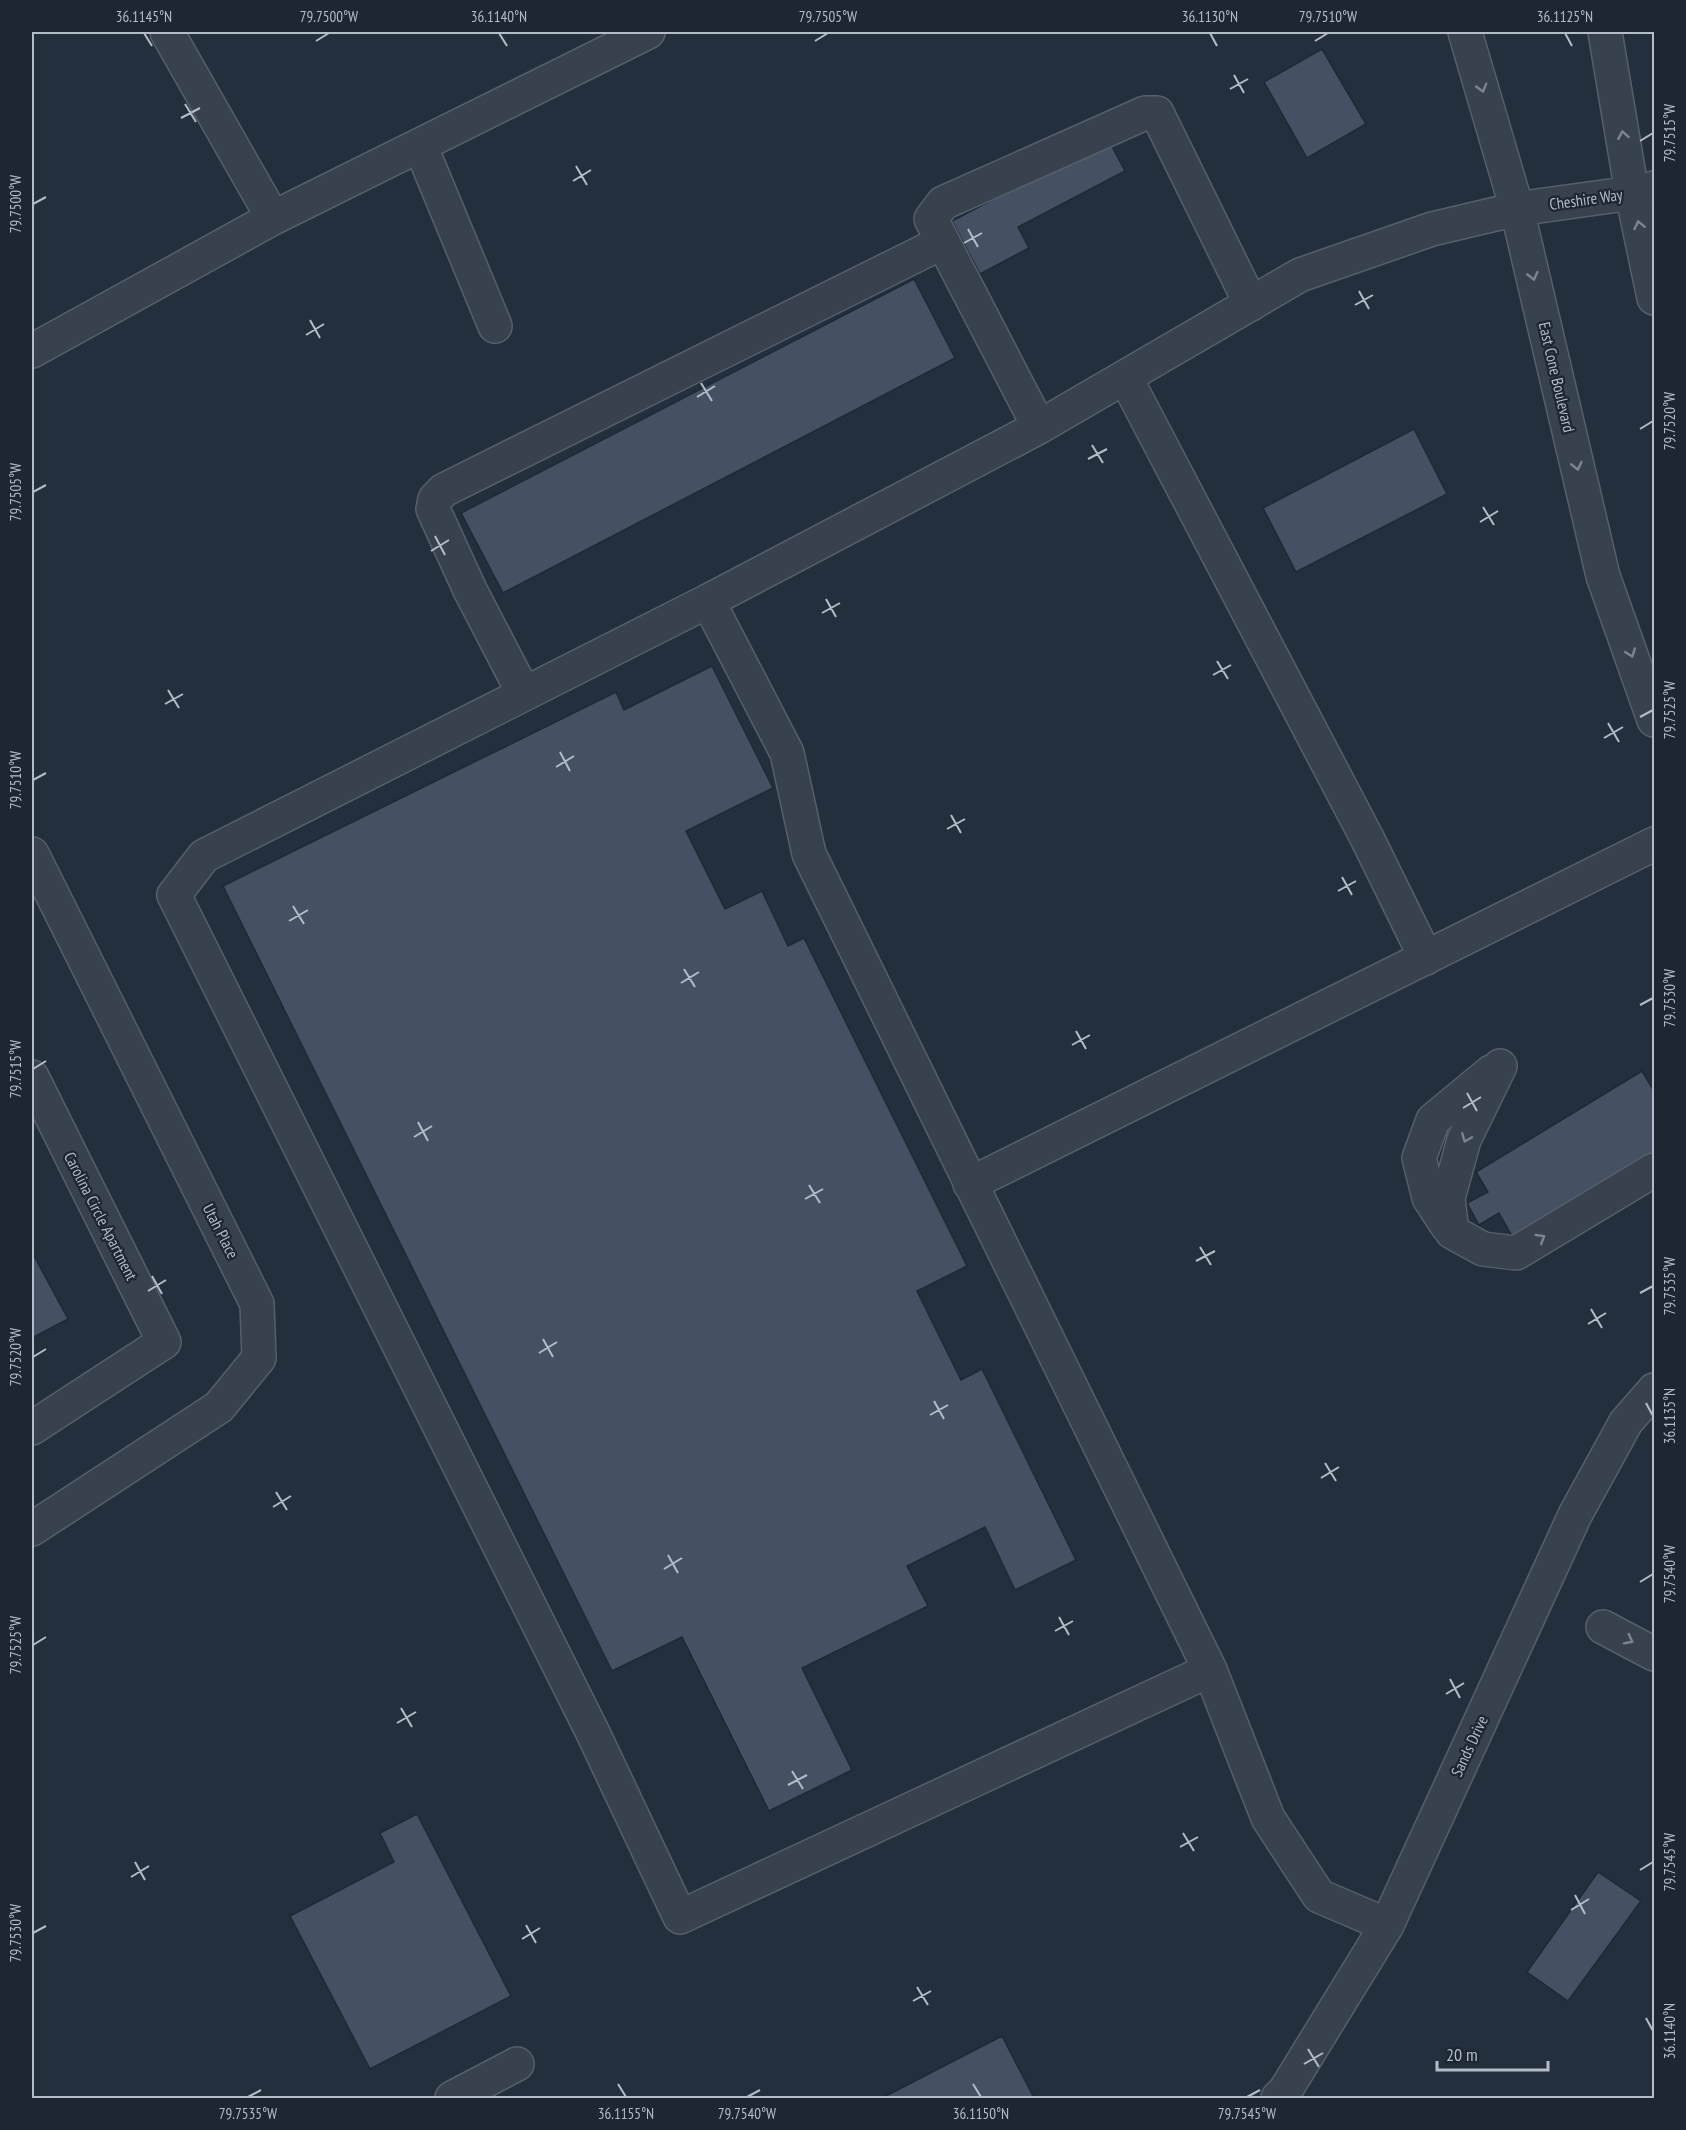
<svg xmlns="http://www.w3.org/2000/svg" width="1686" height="2130" viewBox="0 0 1686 2130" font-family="'PT Sans Narrow',sans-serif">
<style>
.building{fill:#455162;stroke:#1f2835;stroke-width:1.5}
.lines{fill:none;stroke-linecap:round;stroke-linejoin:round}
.minor-casing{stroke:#565f6c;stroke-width:36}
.minor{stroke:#38414e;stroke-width:33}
.oneway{stroke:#7c8592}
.ticks{fill:none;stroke:#b4bcc9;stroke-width:2}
.labels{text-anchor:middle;stroke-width:4.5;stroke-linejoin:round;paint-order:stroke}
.street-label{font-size:16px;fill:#b4bcc9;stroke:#1d2633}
.neatline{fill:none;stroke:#b4bcc9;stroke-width:2}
.ticks-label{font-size:15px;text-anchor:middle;fill:#b4bcc9}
</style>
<rect width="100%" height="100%" fill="#242f3e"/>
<path class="building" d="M1322 49 1366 124 1307 158 1264 82Z
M1108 139 1125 171 1018 227 1029 248 980 274 952 221Z
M914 279 955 358 503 593 461 513Z
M1414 429 1447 494 1296 572 1263 508Z
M712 666 773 788 686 831 725 909 762 891 788 946 804 938 967 1266 917 1291 961 1380 982 1369 1076 1560 1015 1590 985 1527 907 1566 928 1606 802 1668 852 1770 769 1811 682 1637 612 1671 223 886 616 692 624 710Z
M1642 1071 1654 1091V1162L1517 1245 1499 1213 1479 1225 1467 1203 1488 1192 1476 1172Z
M32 1252 68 1319 32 1338Z
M417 1814 511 1996 370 2069 290 1916 394 1862 380 1833Z
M1598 1872 1641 1901 1568 2001 1527 1972Z
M1002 2036 1034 2098H882Z"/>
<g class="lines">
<defs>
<path id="minor" d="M167 32 273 218 648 32
M1465 32 1517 209 1603 576 1654 720
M1605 32 1632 193 1654 298
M420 145 495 326
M32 351 273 218
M1125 377 1367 838 1426 958
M1039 427 931 219 943 203 1145 113H1157L1251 304
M708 601 1039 427 1300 275 1432 229 1517 209 1632 193 1654 188
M524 694 470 590 433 509 435 499 444 490 943 242
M32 854 257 1304 259 1358 219 1407 32 1529
M1500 1066 1464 1140 1448 1198 1452 1232 1483 1249 1516 1253 1654 1170
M32 1077 164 1342 32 1428
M970 1184 1654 844
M1448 1227 1429 1198 1419 1158 1433 1120 1491 1072
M1603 1627 1654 1654
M1210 1670 680 1917 592 1731 174 895 204 856 708 601 787 753 809 854 1210 1670 1268 1818 1319 1896 1387 1925
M452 2098 517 2064
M1278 2098 1285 2091 1387 1925 1575 1515 1626 1422 1654 1390"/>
</defs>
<use href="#minor" class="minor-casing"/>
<use href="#minor" class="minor"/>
</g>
<defs><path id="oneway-chevron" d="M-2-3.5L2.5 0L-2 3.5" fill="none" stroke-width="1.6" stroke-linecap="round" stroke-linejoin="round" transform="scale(1.5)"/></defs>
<g class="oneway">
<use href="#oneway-chevron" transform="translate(1482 88) rotate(74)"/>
<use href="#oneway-chevron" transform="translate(1623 135) rotate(-100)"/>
<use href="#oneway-chevron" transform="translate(1639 225) rotate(-102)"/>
<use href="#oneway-chevron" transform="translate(1533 276) rotate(77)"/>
<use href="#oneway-chevron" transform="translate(1577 466) rotate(77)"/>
<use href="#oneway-chevron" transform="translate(1631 653) rotate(70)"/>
<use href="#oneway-chevron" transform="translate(1466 1138) rotate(112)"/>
<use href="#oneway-chevron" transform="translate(1541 1238) rotate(-31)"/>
<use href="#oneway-chevron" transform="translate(1629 1640) rotate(27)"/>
</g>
<path class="ticks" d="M144 33 152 46M499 33 507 46M1210 33 1217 46M1565 33 1572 46M316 41 329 33M815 41 828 33M1315 41 1328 33M1234 75 1244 93M1230 89 1248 79M185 104 196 122M181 118 200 108M1640 141 1653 133M576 166 587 185M573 181 591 170M33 204 46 197M968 229 978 247M964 243 982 233M1359 291 1369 309M1355 305 1373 295M310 320 320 338M306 335 324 324M701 383 712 401M697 397 715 386M1640 429 1653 421M1092 445 1103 463M1088 459 1107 449M33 492 46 485M1483 507 1494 525M1480 522 1498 511M435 536 445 555M431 551 449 540M826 599 836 617M822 613 840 603M1217 661 1228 679M1213 675 1231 665M168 690 179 708M165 704 183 694M1640 717 1653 710M1608 723 1619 742M1604 738 1623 727M560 752 570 771M556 767 574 756M33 780 46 773M951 815 961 833M947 829 965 819M1342 877 1352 895M1338 891 1356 881M293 906 304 924M289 921 308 910M684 969 695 987M681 983 699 972M1640 1005 1653 998M1076 1031 1086 1049M1072 1045 1090 1035M33 1069 46 1061M1467 1093 1477 1111M1463 1108 1481 1097M418 1122 428 1141M414 1137 432 1126M809 1185 820 1203M805 1199 823 1189M1200 1247 1211 1265M1196 1261 1215 1251M152 1276 162 1294M148 1291 166 1280M1640 1293 1653 1286M1591 1309 1602 1328M1588 1324 1606 1313M543 1339 553 1357M539 1353 557 1342M33 1357 46 1349M934 1401 944 1419M1646 1403 1653 1416M930 1415 948 1405M1325 1463 1336 1481M1321 1478 1339 1467M276 1492 287 1510M273 1507 291 1496M668 1555 678 1573M664 1569 682 1558M1640 1582 1653 1574M1059 1617 1069 1635M1055 1631 1073 1621M33 1645 46 1637M1450 1679 1460 1698M1446 1694 1464 1683M401 1708 412 1727M397 1723 416 1712M792 1771 803 1789M788 1785 807 1775M1183 1833 1194 1851M1180 1847 1198 1837M135 1862 145 1880M1640 1870 1653 1862M131 1877 149 1866M1575 1895 1585 1914M1571 1910 1589 1899M526 1925 536 1943M33 1933 46 1926M522 1939 540 1928M917 1987 928 2005M913 2001 931 1991M1646 2018 1653 2031M1308 2049 1319 2067M1304 2064 1323 2053M618 2084 626 2097M973 2084 981 2097M248 2097 261 2090M747 2097 760 2090M1247 2097 1260 2090"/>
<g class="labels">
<g class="street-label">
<text transform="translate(1586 199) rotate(-8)" y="6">Cheshire Way</text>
<text transform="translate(1557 377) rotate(77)" y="6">East Cone Boulevard</text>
<text transform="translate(101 1216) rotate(63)" y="6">Carolina Circle Apartment</text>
<text transform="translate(221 1231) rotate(63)" y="6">Utah Place</text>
<text transform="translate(1469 1746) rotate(-65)" y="6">Sands Drive</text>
</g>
</g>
<rect width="1686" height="2130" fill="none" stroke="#1d2633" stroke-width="66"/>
<path d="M1437 2061v9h111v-9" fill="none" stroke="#b4bcc9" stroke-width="3"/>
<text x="1446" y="2061" font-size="18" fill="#b4bcc9" stroke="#1d2633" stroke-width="4.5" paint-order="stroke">20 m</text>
<rect x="33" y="33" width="1620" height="2064" class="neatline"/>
<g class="ticks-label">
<text x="144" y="22">36.1145°N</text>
<text x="329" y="22">79.7500°W</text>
<text x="499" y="22">36.1140°N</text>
<text x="828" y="22">79.7505°W</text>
<text x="1210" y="22">36.1130°N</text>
<text x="1328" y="22">79.7510°W</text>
<text x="1565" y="22">36.1125°N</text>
<text transform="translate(1670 133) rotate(-90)" y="5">79.7515°W</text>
<text transform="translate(16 204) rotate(-90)" y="5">79.7500°W</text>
<text transform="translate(1670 421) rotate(-90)" y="5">79.7520°W</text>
<text transform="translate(16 492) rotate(-90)" y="5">79.7505°W</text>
<text transform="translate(1670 710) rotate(-90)" y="5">79.7525°W</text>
<text transform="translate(16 780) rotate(-90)" y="5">79.7510°W</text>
<text transform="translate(1670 998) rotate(-90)" y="5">79.7530°W</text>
<text transform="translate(16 1069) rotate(-90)" y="5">79.7515°W</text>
<text transform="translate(1670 1286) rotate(-90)" y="5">79.7535°W</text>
<text transform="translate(16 1357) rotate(-90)" y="5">79.7520°W</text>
<text transform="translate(1670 1416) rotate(-90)" y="5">36.1135°N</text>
<text transform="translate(1670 1574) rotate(-90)" y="5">79.7540°W</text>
<text transform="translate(16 1645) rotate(-90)" y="5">79.7525°W</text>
<text transform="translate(1670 1862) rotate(-90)" y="5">79.7545°W</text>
<text transform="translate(16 1933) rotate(-90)" y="5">79.7530°W</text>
<text transform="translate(1670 2031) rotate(-90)" y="5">36.1140°N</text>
<text x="248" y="2119">79.7535°W</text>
<text x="626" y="2119">36.1155°N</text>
<text x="747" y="2119">79.7540°W</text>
<text x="981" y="2119">36.1150°N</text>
<text x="1247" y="2119">79.7545°W</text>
</g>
</svg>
